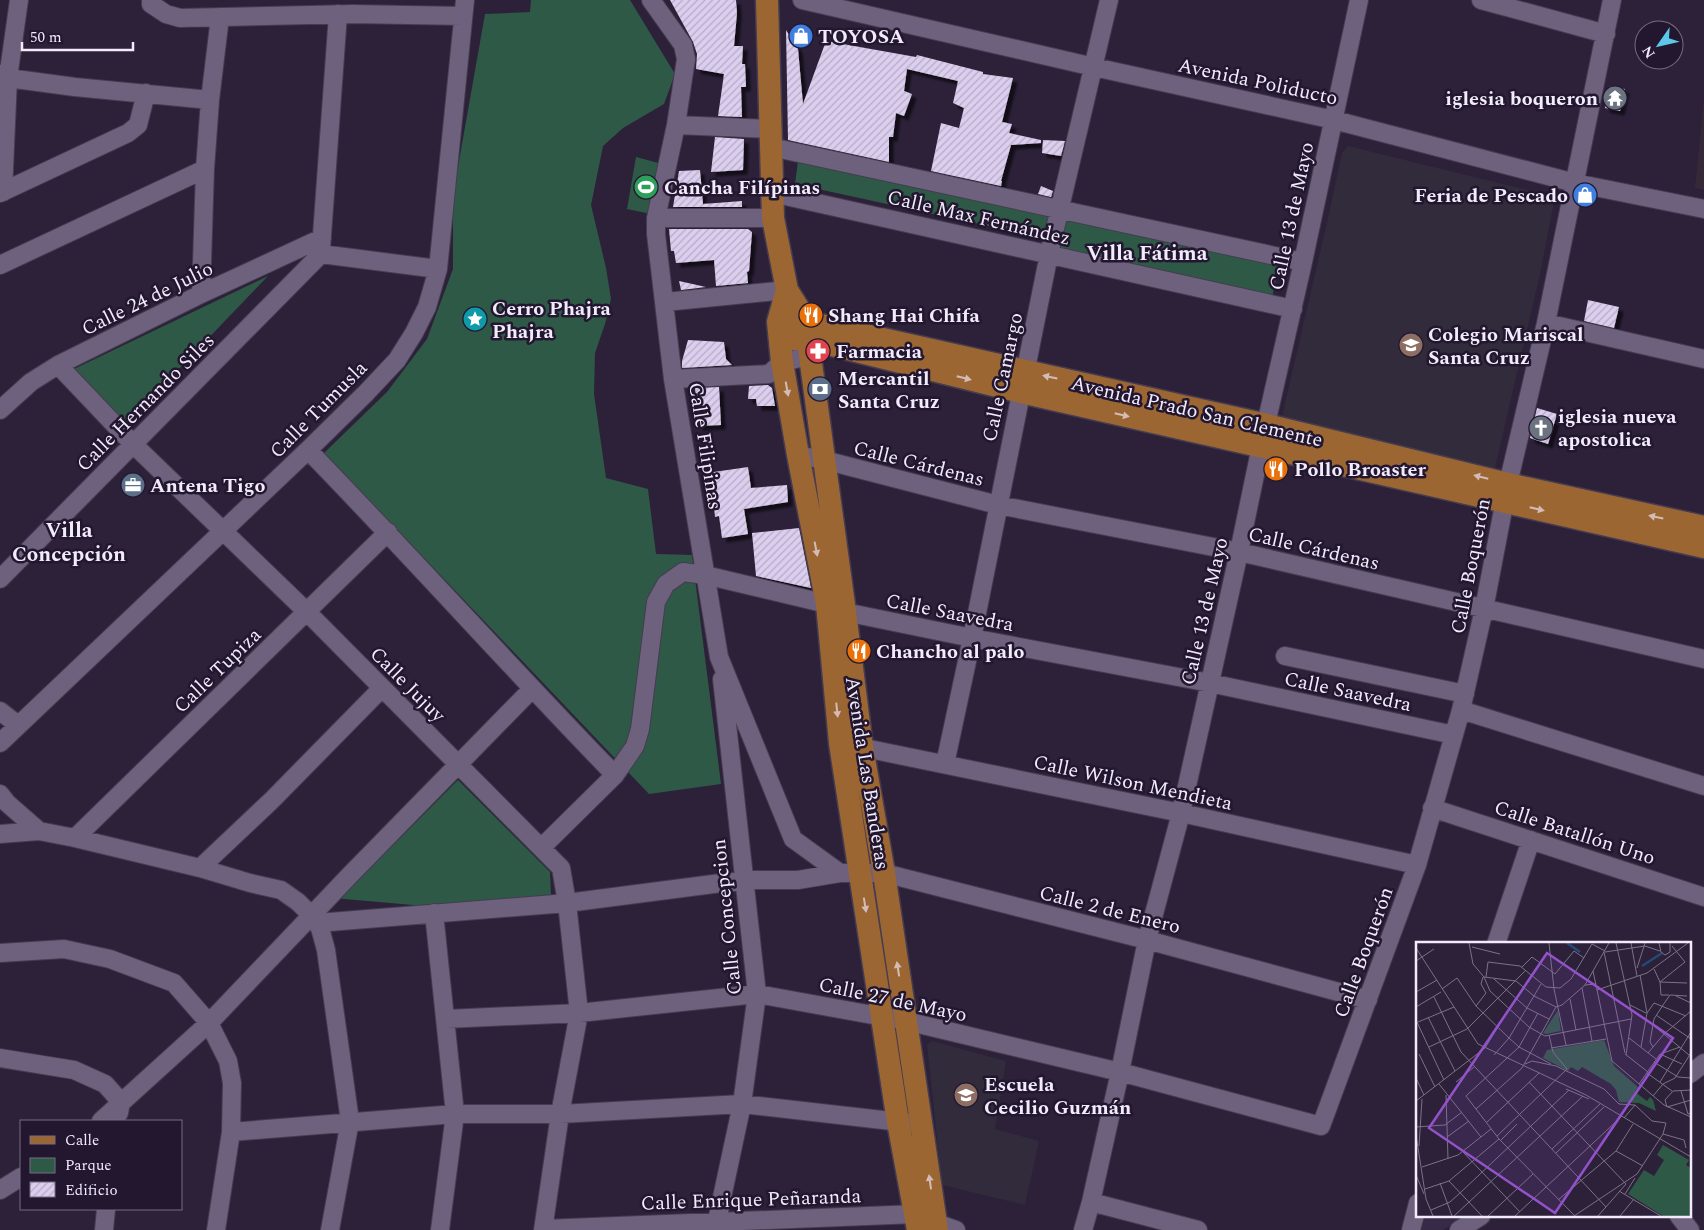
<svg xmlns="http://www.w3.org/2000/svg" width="1704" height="1230" viewBox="0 0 1704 1230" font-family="Spectral,serif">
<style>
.commercial{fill:#352938}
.education{fill:#312b3b}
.built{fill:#372948}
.green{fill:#2f5947}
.building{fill:url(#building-hatch);filter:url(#shadow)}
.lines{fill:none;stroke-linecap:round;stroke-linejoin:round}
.minor-casing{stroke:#453c50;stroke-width:20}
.major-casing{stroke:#453c50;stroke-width:25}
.minor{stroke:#6d617d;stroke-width:18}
.major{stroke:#9c6633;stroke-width:22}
.oneway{fill:#d3bcb6}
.labels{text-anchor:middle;stroke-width:5;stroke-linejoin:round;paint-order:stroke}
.poi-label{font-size:20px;font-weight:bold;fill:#f1ebfc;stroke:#22172f;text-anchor:start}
.street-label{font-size:20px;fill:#f1ebfc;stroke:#22172f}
.neighbourhood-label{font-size:21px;font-weight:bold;fill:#f1ebfc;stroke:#22172f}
.inset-river{fill:none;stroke:#234a78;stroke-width:2.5}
.inset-road{fill:none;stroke:#7b7287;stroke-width:1}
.view{fill:#9352cb;fill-opacity:0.15;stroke:#9352cb;stroke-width:2.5}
.inset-edge{fill:none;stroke:#f1ebfc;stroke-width:2.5}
</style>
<defs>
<pattern id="building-hatch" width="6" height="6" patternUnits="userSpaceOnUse" patternTransform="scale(1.25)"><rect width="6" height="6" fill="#dbceee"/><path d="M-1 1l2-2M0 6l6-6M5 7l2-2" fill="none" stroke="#b6acc6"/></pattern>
<filter id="shadow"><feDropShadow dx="4.5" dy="4.5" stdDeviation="1" flood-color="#0009"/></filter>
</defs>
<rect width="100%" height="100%" fill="#2c2139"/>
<path class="commercial" d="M1704 99V190L1695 188Z"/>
<path class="education" d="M1348 146 1555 197 1540 274 1495 468 1282 416 1326 227 1342 153Z
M932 1041 1006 1061 995 1129 1039 1141 1025 1205 942 1185 927 1044Z"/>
<path class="built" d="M1418 1216H1466L1443 1230H1414Z"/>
<path class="green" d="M531 0H630L675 74 664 104 623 128 603 146 591 205 606 268 611 299 605 324 595 353 594 394 606 478 648 489 656 554 692 555 721 784 649 794 324 453 387 392 427 339 453 269V195L485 14 530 12Z
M636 157 666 165 656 215 627 209Z
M798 161 1049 214 1043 238 795 184Z
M1067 217 1279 264 1272 298 1060 251Z
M268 276 125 425 74 369Z
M458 780 550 872 551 895 436 907 333 898 361 877Z"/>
<path class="building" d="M670 0H736L737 13 734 46H743L742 64H745L746 87H741L742 117 718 116 724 74 696 69 697 54 693 42Z
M786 30 798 49 803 104 826 41 916 57 917 55 983 72V74L1013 78 1002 122 1012 124 1009 133 1041 140V143L1011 145 1001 181H1002L1001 186 931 171 941 123 959 128 964 108 953 103 958 81 907 69 904 91 912 94 904 116 896 113 893 137H889V162L788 140Z
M1610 86 1625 89 1620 111 1605 108Z
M715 137 744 139 743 170 711 172Z
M1043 140 1065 141 1061 156 1042 153Z
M700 170 703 204 742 201V207H673L679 171Z
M1041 186 1053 191 1051 197 1038 194Z
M669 229H748L752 232 749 271 747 272 748 283 716 286 714 260 676 263 674 251H671Z
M679 281 706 287 681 290Z
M1588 300 1619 307 1614 328 1584 321Z
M688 340 724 342 726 359 732 365 682 368V361Z
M768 385 772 388 775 406H757L756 399H748L749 386Z
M719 387 721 425 698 426 695 388Z
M1537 408 1557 414 1548 444 1530 438Z
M748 467 751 488 787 485 788 502 744 509 748 534 722 538 719 516 715 517 713 496 709 497 707 473Z
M799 528 811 588 756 576 752 533Z"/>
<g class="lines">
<defs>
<path id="minor" d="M151 0V4L166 14 180 18 353 14 463 16
M651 0 683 45 686 59 676 125 656 218V234L673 379 719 657 793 839 840 873
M802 0 1094 67 1334 120 1575 183 1704 209
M1481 0 1606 34
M0 74 8 78 75 87 210 100
M676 125 771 129
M771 147 1303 262
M3 192 8 78 19 0
M0 193 128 133 138 125 146 93
M772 193 1293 309
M656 218H773
M321 249 338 14
M321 254 438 269
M0 265 205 169
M201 294 205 169 210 100 220 17
M665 302 787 290
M1546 323 1704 359
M58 365 133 444 307 612 561 868 567 903 579 1013 560 1114 543 1230
M673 379 769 374 782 362 810 356
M0 410 31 382 58 365 201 294 322 238
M308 450C412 557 511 668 615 775
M798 455 824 460 998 505 1239 552 1704 659
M0 579 321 254
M1285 656 1465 694
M1461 710 1704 786
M0 711 18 725
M0 743 308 450 366 393 397 360 414 333 427 307 438 269 465 0
M850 745 1181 813 1417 865
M945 764 972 638 1049 254 1109 0
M0 794 7 803 39 831 75 838 200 868 250 883 281 890 298 902 311 915 320 928 326 950 350 1121 330 1230
M1432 808 1704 897
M0 834 39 831
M75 838 388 532
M542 847 615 775 635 746 640 729 656 602 666 584 683 572 705 575 827 604 845 612 972 638 1210 683 1454 735
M200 868 272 800 382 688
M434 913 455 1114 440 1230
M317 923 567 903 744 880H798L840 873H884L1147 940 1368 1000
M1496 944 1531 840
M0 953 64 949 110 959 174 983 209 1023 228 1061 232 1083 231 1132 216 1230
M446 1019 579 1013 757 994 906 1021 1120 1072 1321 1126 1417 865 1461 710 1484 609 1508 484 1546 323 1612 0
M0 1058 74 1070 105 1084 121 1102 119 1113
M1690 1074 1704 1063
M101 1121 209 1023 350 875 532 689
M231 1132 455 1114H560L742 1104 909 1123
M0 1190 21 1177
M1091 1202 1198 1230
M1679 1216 1690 1230
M543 1229 916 1214 936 1223 956 1230
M104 1230 106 1209
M715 1230 742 1104 757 994 722 679
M1083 1230 1091 1202 1120 1072 1147 940 1181 813 1239 552 1261 446 1303 262 1359 0
M1411 1230 1418 1203
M1459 1230 1481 1216"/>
<path id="major" d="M767 0 773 218 787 290 807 322 810 356 845 612 862 747 884 873 937 1230
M787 290 778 322 782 362 798 455 827 604 840 743 898 1122 918 1230
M793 322H807L1267 425 1508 484 1704 527
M794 339H808L1021 392 1704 547"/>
</defs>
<use href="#minor" class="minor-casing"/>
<use href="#major" class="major-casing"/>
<use href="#minor" class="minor"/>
<use href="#major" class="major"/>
</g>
<defs><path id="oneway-solid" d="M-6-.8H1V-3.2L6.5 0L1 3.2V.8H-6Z" transform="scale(1.25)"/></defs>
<g class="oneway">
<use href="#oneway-solid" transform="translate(1050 377) rotate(-168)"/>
<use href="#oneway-solid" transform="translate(964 378) rotate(14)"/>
<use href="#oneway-solid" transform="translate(787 389) rotate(80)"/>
<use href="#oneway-solid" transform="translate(1122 415) rotate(13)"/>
<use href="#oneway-solid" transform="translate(1481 477) rotate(-166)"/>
<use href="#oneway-solid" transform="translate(1537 509) rotate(13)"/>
<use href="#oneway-solid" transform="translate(1656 517) rotate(-168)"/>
<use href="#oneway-solid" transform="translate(816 549) rotate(79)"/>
<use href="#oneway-solid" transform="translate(837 710) rotate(84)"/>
<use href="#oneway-solid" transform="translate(865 905) rotate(81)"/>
<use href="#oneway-solid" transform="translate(898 969) rotate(-99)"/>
<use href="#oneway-solid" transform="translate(930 1182) rotate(-98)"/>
</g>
<defs>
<symbol id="shop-disc" viewBox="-11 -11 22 22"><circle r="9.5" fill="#3f7fe0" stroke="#22172f"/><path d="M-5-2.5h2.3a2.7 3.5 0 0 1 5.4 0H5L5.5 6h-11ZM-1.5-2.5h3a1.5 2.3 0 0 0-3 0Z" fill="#fff"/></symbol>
<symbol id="temple-disc" viewBox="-11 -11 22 22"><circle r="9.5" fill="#6b7280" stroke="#22172f"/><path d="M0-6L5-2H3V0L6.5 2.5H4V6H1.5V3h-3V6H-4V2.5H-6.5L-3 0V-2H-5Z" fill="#fff"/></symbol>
<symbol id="stadium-disc" viewBox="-11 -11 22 22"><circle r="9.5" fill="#2e9e5b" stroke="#22172f"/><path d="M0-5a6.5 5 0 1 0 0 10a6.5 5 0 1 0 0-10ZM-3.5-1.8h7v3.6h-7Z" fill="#fff"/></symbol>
<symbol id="restaurant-disc" viewBox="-11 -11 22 22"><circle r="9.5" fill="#e8710a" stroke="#22172f"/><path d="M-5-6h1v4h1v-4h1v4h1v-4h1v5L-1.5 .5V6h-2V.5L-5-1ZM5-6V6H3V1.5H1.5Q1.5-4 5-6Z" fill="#fff"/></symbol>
<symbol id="sight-disc" viewBox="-11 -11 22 22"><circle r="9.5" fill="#0f9aa8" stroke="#22172f"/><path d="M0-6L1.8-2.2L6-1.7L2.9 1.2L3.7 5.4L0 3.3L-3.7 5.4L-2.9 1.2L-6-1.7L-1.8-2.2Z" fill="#fff"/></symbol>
<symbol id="university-disc" viewBox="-11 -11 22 22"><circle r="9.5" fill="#8d6e63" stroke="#22172f"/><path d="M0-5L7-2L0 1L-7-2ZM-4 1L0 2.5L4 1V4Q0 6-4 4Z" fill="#fff"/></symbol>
<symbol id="pharmacy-disc" viewBox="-11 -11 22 22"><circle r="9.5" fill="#e0444e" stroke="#22172f"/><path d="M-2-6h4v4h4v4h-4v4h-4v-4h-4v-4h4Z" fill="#fff"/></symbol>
<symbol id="bank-disc" viewBox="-11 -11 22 22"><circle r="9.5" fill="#5c6f8a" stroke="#22172f"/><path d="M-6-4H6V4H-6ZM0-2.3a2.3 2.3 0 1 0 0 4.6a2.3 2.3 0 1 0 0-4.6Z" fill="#fff"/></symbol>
<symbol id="church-disc" viewBox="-11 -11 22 22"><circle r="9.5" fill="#6b7280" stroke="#22172f"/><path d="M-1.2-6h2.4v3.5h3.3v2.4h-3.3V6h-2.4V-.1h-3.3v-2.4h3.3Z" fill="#fff"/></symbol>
<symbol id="office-disc" viewBox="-11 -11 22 22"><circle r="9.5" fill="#5c6f8a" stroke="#22172f"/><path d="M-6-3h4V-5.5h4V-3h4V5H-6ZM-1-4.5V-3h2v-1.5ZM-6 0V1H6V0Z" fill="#fff"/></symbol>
<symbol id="school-disc" viewBox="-11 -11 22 22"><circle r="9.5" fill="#8d6e63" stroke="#22172f"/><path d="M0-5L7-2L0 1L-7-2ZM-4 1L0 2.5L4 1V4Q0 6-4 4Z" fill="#fff"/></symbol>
</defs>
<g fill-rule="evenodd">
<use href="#shop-disc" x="787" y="22" width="28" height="28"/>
<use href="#temple-disc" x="1601" y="84" width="28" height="28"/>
<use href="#stadium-disc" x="632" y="173" width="28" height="28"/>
<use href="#shop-disc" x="1571" y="181" width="28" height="28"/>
<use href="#restaurant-disc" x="797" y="301" width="28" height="28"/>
<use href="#sight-disc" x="461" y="305" width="28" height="28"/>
<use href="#university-disc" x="1397" y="331" width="28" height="28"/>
<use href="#pharmacy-disc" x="804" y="337" width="28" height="28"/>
<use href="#bank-disc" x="806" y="375" width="28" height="28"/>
<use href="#church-disc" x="1527" y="414" width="28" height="28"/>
<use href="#restaurant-disc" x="1262" y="455" width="28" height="28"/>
<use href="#office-disc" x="119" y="471" width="28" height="28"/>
<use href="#restaurant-disc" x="845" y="637" width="28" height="28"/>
<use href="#school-disc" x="952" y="1081" width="28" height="28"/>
</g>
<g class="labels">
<g class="poi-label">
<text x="818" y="43">TOYOSA</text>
<text x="1598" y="105" text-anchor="end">iglesia boqueron</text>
<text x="664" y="194">Cancha Filípinas</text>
<text x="1568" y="202" text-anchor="end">Feria de Pescado</text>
<text x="492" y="315">Cerro Phajra<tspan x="492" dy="23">Phajra</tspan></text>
<text x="828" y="322">Shang Hai Chifa</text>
<text x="1428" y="341">Colegio Mariscal<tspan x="1428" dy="23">Santa Cruz</tspan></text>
<text x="836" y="358">Farmacia</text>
<text x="838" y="385">Mercantil<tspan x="838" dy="23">Santa Cruz</tspan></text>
<text x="1558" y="423">iglesia nueva<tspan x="1558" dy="23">apostolica</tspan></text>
<text x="1294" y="476">Pollo Broaster</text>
<text x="150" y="492">Antena Tigo</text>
<text x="876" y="658">Chancho al palo</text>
<text x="984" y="1091">Escuela<tspan x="984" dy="23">Cecilio Guzmán</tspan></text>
</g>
<g class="street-label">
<text transform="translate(1258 81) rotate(12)" y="7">Avenida Poliducto</text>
<text transform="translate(1291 216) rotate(-78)" y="7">Calle 13 de Mayo</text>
<text transform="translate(979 217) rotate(13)" y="7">Calle Max Fernández</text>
<text transform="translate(147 298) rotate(-26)" y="7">Calle 24 de Julio</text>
<text transform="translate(1002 377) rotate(-78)" y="7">Calle Camargo</text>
<text transform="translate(145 402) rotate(-45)" y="7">Calle Hernando Siles</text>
<text transform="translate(318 409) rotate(-45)" y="7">Calle Tumusla</text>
<text transform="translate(1197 411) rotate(13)" y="7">Avenida Prado San Clemente</text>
<text transform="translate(706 446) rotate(81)" y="7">Calle Filipinas</text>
<text transform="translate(919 463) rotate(14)" y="7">Calle Cárdenas</text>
<text transform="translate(1314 548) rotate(13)" y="7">Calle Cárdenas</text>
<text transform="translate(1470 566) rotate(-79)" y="7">Calle Boquerón</text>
<text transform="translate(1204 611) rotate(-77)" y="7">Calle 13 de Mayo</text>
<text transform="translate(950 612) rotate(11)" y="7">Calle Saavedra</text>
<text transform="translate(217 670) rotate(-44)" y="7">Calle Tupiza</text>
<text transform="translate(408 684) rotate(45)" y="7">Calle Jujuy</text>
<text transform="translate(1348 691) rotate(12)" y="7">Calle Saavedra</text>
<text transform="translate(868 773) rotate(81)" y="7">Avenida Las Banderas</text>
<text transform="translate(1133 782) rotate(12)" y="7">Calle Wilson Mendieta</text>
<text transform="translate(1575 832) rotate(18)" y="7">Calle Batallón Uno</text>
<text transform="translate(1110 909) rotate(14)" y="7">Calle 2 de Enero</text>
<text transform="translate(726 917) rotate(-96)" y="7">Calle Concepcion</text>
<text transform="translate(1363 952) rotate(-70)" y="7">Calle Boquerón</text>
<text transform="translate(893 999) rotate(12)" y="7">Calle 27 de Mayo</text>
<text transform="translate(751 1199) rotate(-2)" y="7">Calle Enrique Peñaranda</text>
</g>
<g class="neighbourhood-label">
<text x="1147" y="260">Villa Fátima</text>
<text x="69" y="537">Villa<tspan x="69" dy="24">Concepción</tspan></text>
</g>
</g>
<g transform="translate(1416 942)">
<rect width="275" height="275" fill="#2c2139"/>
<path d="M142 68 145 89 130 92 127 91ZM188 98 198 124 222 145 219 150 231 159 234 155 237 158 240 169 223 161 203 160 200 148 195 142 166 125 162 129 155 125 152 129 127 116 131 108Z" fill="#2f5947"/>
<path d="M247 203 273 218 270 223 275 226V274H247L212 252 228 228 238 234 248 218 241 213Z" fill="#2f5947"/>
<path class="inset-river" d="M151 1 164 10M226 24 246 11"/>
<path class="inset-road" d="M53 1 57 22 68 35 100 39 118 54 140 65 146 63 169 43 180 42M133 1 138 47 150 103M200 1 216 73 210 113M215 1 221 34M243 1 245 10 249 13 254 10V1M56 5 84 12M0 6 62 102 170 153 275 215M188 10 209 111M189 10 229 4 244 9M0 19 18 7M106 25 116 15 139 32 158 9 168 16M221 26 229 1M238 27 244 40 269 20 256 4M177 29 196 119 248 163 275 175M224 33 231 71M68 35 74 49 113 85 129 94 215 77M70 35 72 20 104 24 130 45 144 46 155 37 176 2 189 9M78 37 111 66 133 77M169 43 193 1M166 46 176 99M26 47 41 36 60 64 93 96 103 105 135 122M181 48 231 31 272 1M0 50 21 38M253 53H245L244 40 271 41M260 54 275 61M18 55 45 110 190 265M154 57 160 88M214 63 230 71M60 64 70 51 65 42 67 35M0 65 25 50M122 71 103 105 50 154 83 197 159 274M240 73 275 97M12 75 39 129M0 78 28 138M2 80 38 65M237 83 273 113M213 96 240 117M13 105 51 87 110 28M225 105 231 71 238 61 270 74M237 105 234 100 238 77 247 63 254 53 271 54M135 106 190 97M232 111 248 92 275 69M247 111 264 105M3 112 19 145M209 112 232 130M78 113 93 96 125 42M238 120 262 135 275 136M109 122 116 119 140 124 188 147 203 162 219 163 236 179 250 181 247 192 221 232 158 274M231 131 256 149M0 136 8 153M40 140 58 125M113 140 210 242 182 274M244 140 275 90M23 142 65 195M223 142 244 112 266 122M150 147 173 157M275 148 257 149 249 158 251 165 275 158M265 149 272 172 275 171M30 153 32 217M237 154 247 142 259 136 275 111M0 159 69 106 93 67M60 167 106 126 140 65M208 176 219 163M70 181 123 131M0 185 29 183 46 170M247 192 268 198 270 206M0 193 10 257 17 274M81 194 151 127 137 110 133 93M31 195 53 179M85 198 101 182M3 204 6 157M136 207 184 162M46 209 104 270M200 209 227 224M140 211 188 165M6 225 42 213 75 187M0 233 8 252M33 239 66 274M24 241 36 274M9 247 33 239 83 197M203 249 245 274M209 252 219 236M142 258 200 209 217 182M15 268 34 260 44 251 153 148M38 274 167 154M72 274 117 232M99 274 205 175M204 274 218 257"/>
<path class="view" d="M131 11 257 96 139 271 13 186Z"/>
<rect width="275" height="275" class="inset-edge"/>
</g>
<rect x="20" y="1120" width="162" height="90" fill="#22172f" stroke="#756c81"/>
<rect x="30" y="1136" width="25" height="8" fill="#9c6633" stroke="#756c81"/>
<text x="65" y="1145" font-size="15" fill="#f1ebfc">Calle</text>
<rect x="30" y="1158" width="25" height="15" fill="#2f5947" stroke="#756c81"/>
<text x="65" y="1170" font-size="15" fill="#f1ebfc">Parque</text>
<rect x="30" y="1182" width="25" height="15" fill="url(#building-hatch)" stroke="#756c81"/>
<text x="65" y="1195" font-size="15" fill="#f1ebfc">Edificio</text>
<g transform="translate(1659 45) rotate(236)"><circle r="24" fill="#22172f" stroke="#756c81"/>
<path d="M0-4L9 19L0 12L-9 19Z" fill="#5cc7e8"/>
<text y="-8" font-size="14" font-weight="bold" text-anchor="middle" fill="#f1ebfc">N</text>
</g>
<path d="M22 42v8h111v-8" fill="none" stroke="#f1ebfc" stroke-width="2.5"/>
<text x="30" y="42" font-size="15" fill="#f1ebfc" stroke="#22172f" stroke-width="4" paint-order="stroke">50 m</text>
</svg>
